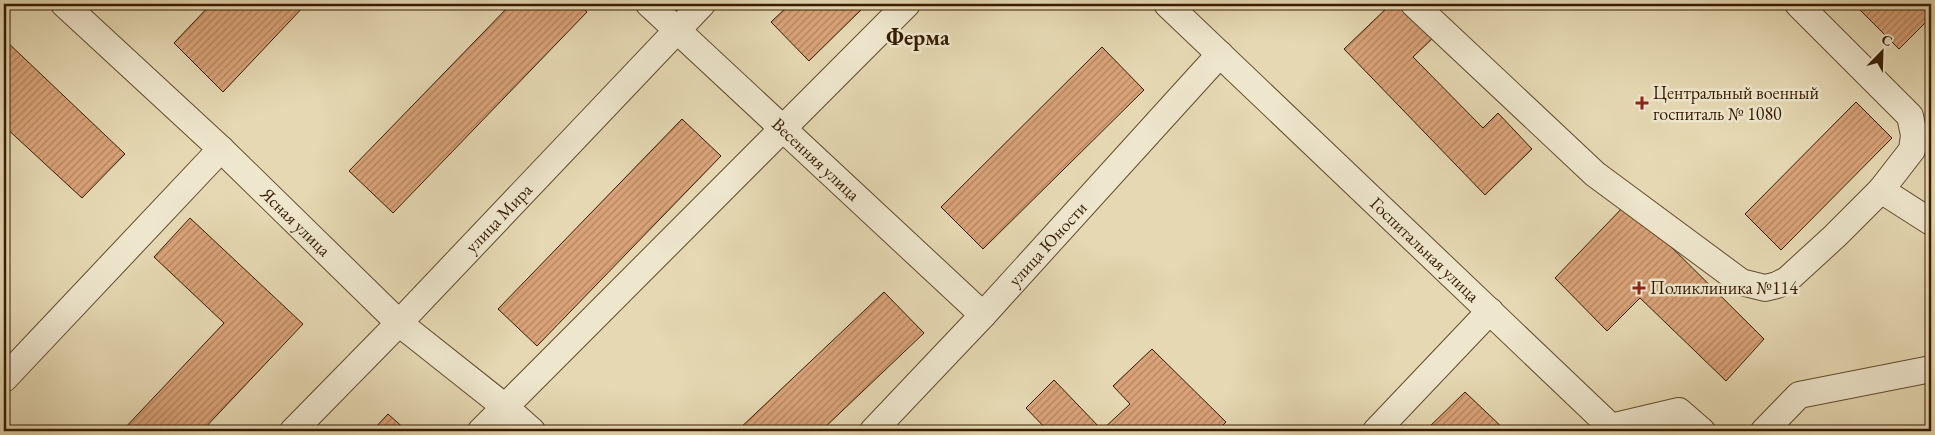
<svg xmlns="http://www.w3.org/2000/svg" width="1935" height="435" viewBox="0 0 1935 435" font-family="'EB Garamond',serif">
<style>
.building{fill:url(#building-hatch);stroke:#371c00}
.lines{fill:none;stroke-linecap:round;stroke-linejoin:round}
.minor-casing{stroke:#624b2c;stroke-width:28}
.minor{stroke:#eee6cd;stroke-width:26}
.poi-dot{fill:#8f2418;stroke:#eee6cd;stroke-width:2}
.labels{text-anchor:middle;stroke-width:5;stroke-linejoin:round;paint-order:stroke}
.poi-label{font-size:18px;fill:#371c00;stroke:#eee6cd;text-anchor:start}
.street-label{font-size:18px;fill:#371c00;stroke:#eee6cd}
.district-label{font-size:22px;font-weight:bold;fill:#371c00;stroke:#eee6cd}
</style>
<defs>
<pattern id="building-hatch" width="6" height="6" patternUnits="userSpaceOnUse" patternTransform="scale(1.25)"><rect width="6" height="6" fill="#d9a278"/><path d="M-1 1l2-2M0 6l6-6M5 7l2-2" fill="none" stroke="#b18360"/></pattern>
</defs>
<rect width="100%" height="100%" fill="#e5d8b2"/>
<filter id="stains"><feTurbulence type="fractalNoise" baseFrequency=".004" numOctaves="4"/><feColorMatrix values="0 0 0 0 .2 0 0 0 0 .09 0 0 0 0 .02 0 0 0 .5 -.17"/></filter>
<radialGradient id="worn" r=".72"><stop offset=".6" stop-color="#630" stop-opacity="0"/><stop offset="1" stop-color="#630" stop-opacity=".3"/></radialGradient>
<path class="building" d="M211 4H306L223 92 174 43Z
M511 4H578L587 12 393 213 349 171Z
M790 4H867L809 61 771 22Z
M1391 4H1402L1434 37 1413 57 1483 128 1498 113 1532 149 1485 195 1344 49Z
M1854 4H1931V17L1899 49Z
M4 39 125 154 82 198 4 126Z
M1102 47 1144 90 983 249 941 207Z
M1856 102 1892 138 1781 250 1745 214Z
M682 119 721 156 537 346 498 309Z
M1627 203 1764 339 1726 381 1640 298 1607 331 1555 278Z
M190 218 303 324 202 431H124L123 430 224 323 154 257Z
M884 292 924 333 821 431H737Z
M1152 349 1226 422 1217 431H1048L1026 408 1054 380 1102 430 1130 404 1113 386Z
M1465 392 1506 431H1425Z
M388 414 407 431H372Z
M1670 418 1683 431H1657Z"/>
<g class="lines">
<defs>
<g id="minor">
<path id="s1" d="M64 4 221 149 399 323 505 407 532 431"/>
<path id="s2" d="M649 4 983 315"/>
<path id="s3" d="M1167 4 1611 427 1679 411 1702 431"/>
<path d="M1414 4 1595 174 1741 282 1765 288 1777 285 1787 280 1835 236 1881 190"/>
<path d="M1798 4 1910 116 1914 135 1912 150 1881 190 1931 222"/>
<path d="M4 379 221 149"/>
<path id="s4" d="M293 431 399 323 702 4"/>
<path d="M481 431 907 4"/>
<path id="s5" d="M873 431 983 315 1220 54"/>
<path d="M1376 431 1490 311"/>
<path d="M1764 431 1799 395 1931 369"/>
</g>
</defs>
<use href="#minor" class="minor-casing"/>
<use href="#minor" class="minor"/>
</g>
<g class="poi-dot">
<path d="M1639.5 95.5h5v5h5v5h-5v5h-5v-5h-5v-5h5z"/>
<path d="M1636.5 280.5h5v5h5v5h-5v5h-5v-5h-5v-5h5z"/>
</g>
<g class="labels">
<g class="poi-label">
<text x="1653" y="99">Центральный военный<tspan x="1653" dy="21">госпиталь № 1080</tspan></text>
<text x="1650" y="294">Поликлиника №114</text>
</g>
<g class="street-label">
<text dy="6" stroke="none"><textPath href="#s2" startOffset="228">Весенняя улица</textPath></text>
<text dy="6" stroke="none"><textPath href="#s4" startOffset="296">улица Мира</textPath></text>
<text dy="6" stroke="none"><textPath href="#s1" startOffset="318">Ясная улица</textPath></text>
<text dy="6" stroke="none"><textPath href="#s5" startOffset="256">улица Юности</textPath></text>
<text dy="6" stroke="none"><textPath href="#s3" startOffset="356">Госпитальная улица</textPath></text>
</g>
<g class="district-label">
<text x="918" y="45">Ферма</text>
</g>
</g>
<rect width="1935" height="435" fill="none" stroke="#e5d8b2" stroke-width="20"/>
<rect x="5" y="5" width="1925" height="425" fill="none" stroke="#371c00" stroke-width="2.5"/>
<rect x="10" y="10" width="1915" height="415" fill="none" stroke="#371c00"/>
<g transform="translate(1882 52) rotate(23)" stroke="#eee6cd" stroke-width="4" paint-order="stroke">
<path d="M0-4L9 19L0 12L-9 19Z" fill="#371c00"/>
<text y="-8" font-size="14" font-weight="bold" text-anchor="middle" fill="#371c00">С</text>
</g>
<rect width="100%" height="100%" filter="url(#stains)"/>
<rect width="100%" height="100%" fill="url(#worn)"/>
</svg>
